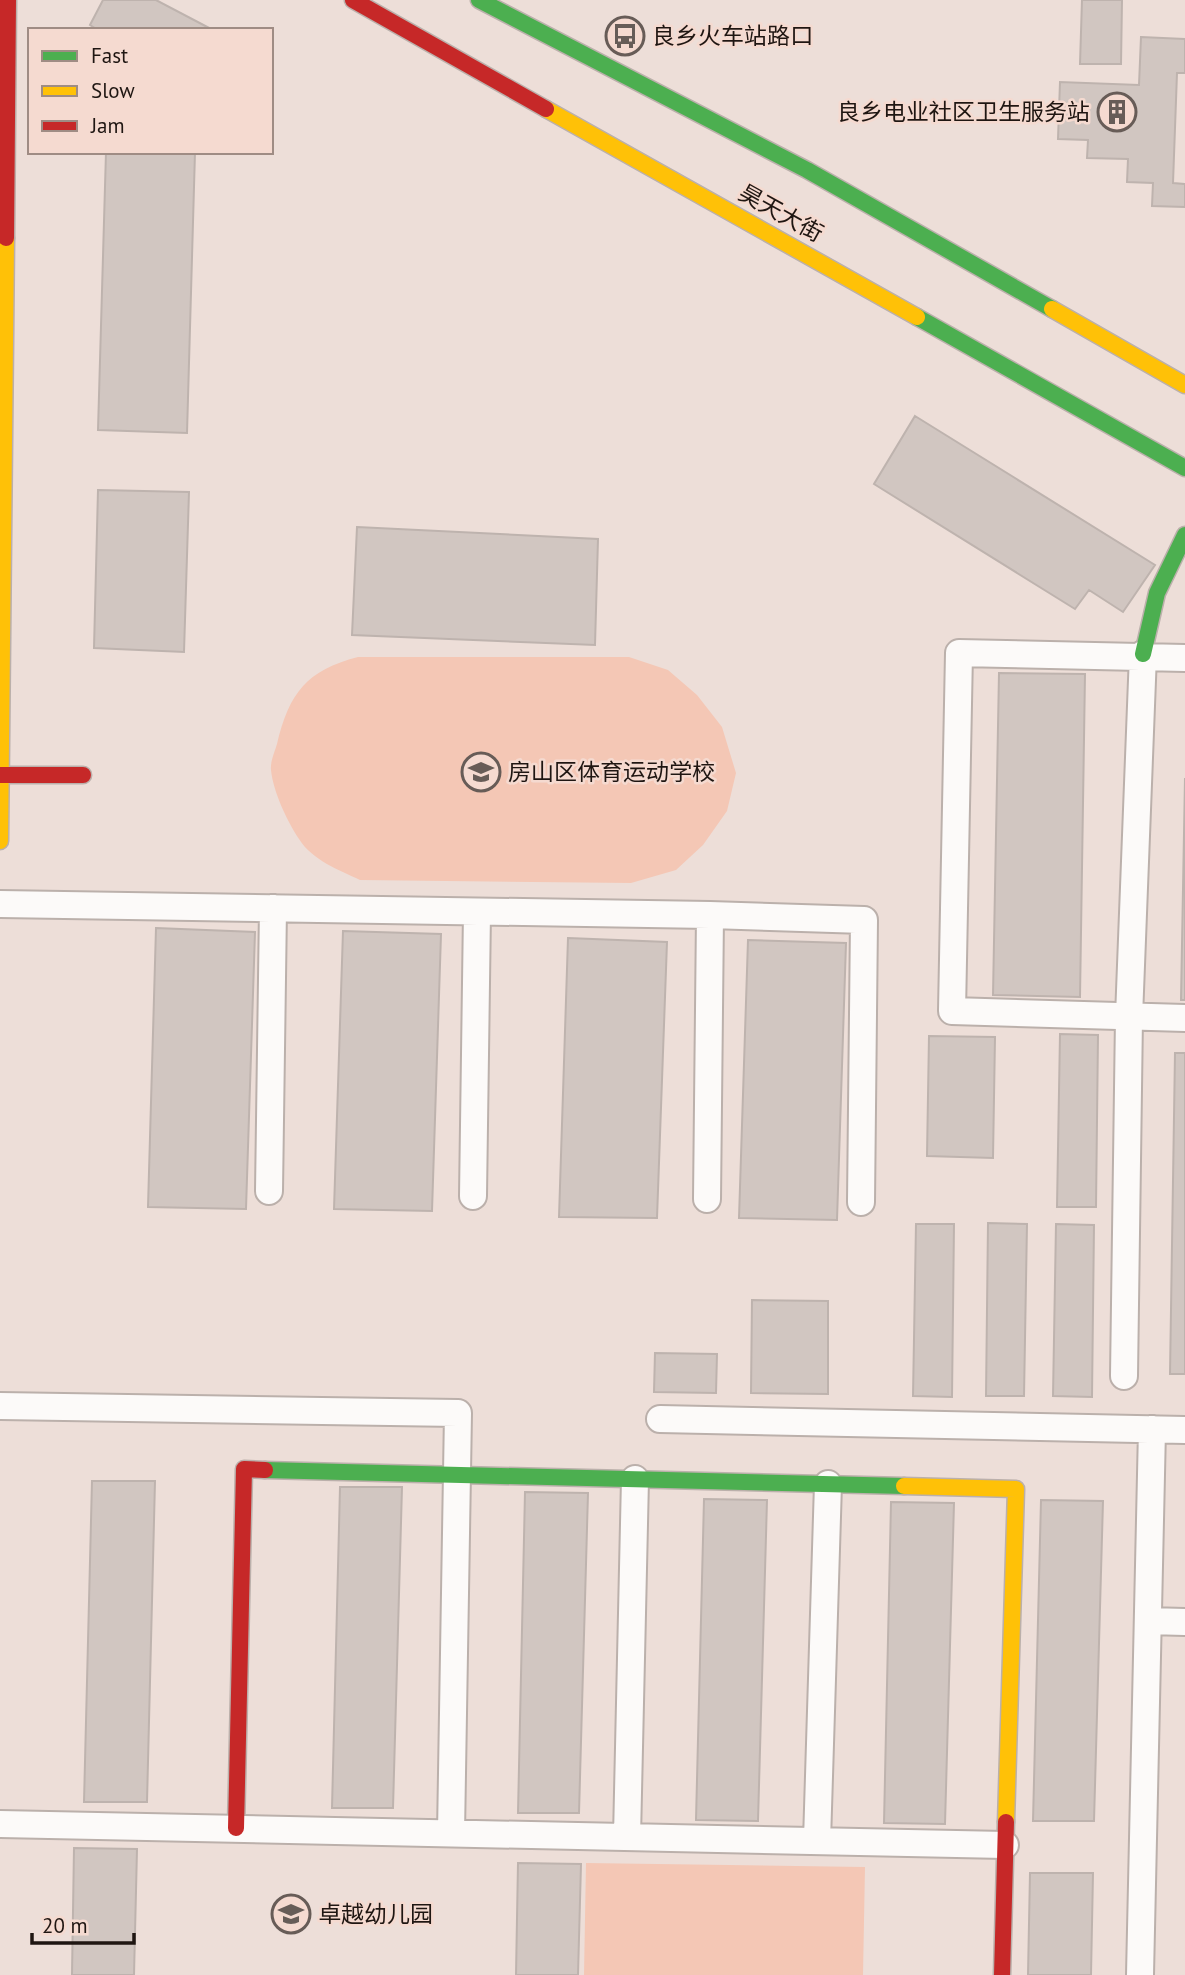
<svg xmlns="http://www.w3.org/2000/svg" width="1185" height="1975" viewBox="0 0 1185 1975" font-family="'PT Sans','Noto Sans SC',sans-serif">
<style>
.green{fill:#f4c7b5}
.building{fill:#d1c6c1;stroke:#beb3ae;stroke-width:2}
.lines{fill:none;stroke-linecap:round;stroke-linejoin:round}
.street-casing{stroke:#bbb0ab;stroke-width:30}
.fast-casing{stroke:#bbb0ab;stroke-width:19}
.slow-casing{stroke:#bbb0ab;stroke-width:19}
.jam-casing{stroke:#bbb0ab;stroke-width:19}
.street{stroke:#fcfaf9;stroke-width:26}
.fast{stroke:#4caf50;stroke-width:16}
.slow{stroke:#ffc107;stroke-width:16}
.jam{stroke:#c62828;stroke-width:16}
.labels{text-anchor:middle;stroke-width:5;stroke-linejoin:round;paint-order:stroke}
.poi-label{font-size:23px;fill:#1f1612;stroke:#f5dad0;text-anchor:start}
.street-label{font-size:23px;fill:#1f1612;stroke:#f5dad0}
</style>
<rect width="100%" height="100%" fill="#edded8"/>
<path class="green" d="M358 657H629L668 670 697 695 722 727 736 773 727 811 703 845 676 870 631 883 360 880C339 870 312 860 299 839 287 821 273 791 271 770 270 762 275 751 277 744 289 693 307 670 358 657Z
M586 1863 865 1867 863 1975H584Z"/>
<path class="building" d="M103 0H156L213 30H98L90 25Z
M1082 0H1122L1121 64H1080Z
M1141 37 1185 39V73H1177L1173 183 1185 184V207L1152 206 1153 183 1127 182 1128 159 1087 158 1088 140 1058 139 1060 82 1139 85Z
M106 152H195L187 433 98 430Z
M915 416 1155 565 1123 612 1089 590 1075 609 874 484Z
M98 490 189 492 184 652 94 648Z
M357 527 598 539 595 645 352 635Z
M999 673 1085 674 1080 997 993 995Z
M1185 778V1000H1181Z
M156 928 255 932 246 1209 148 1207Z
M343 931 441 934 432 1211 334 1209Z
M568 938 667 942 657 1218 559 1217Z
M748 940 846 943 837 1220 739 1218Z
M1060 1034 1098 1035 1096 1207H1057Z
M929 1036 995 1037 993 1158 927 1156Z
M1175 1053H1185V1374H1170Z
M988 1223 1027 1224 1024 1396H986Z
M916 1224H954L952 1397 913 1396Z
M1056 1224 1094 1225 1092 1397 1053 1396Z
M752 1300 828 1301V1394L751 1393Z
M655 1353 717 1354 716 1393 654 1392Z
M92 1481H155L147 1802H84Z
M340 1487H402L393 1808H332Z
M525 1492 588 1493 579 1813H518Z
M704 1499 767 1500 758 1821 696 1820Z
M1041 1500 1103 1501 1094 1821H1033Z
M891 1502 954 1503 945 1824 884 1823Z
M74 1848 137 1849 134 1975H72Z
M518 1863 581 1864 578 1975H516Z
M1030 1873H1093L1091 1975H1028Z"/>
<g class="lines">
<defs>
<path id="street" d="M1185 658 959 653 952 1011 1185 1018
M0 904 710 915 864 920 861 1202
M269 1191 273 908
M473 1196 477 912
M707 1199 710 915
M1124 1376 1129 1017 1143 654
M0 1406 458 1413 451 1833
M660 1419 1185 1430
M1148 1621 1185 1622
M0 1824 1005 1845
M627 1837 635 1479
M817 1841 828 1484
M1140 1975 1152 1429"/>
<path id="fast" d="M479 0 807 170 1052 309
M917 317 1185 468
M1143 654 1157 593 1185 535
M265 1470 904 1486"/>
<path id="slow" d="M546 109 917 317
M1052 309 1185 385
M0 841 6 238
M904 1486 1016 1489 1006 1822"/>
<path id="jam" d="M353 0 546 109
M6 238 8 0
M1 775H83
M236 1828 244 1469 265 1470
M1002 1975 1006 1822"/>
</defs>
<use href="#street" class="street-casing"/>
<use href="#fast" class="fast-casing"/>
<use href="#slow" class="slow-casing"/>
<use href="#jam" class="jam-casing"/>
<use href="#street" class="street"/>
<use href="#fast" class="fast"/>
<use href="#slow" class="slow"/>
<use href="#jam" class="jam"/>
</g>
<defs>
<symbol id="bus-ring" viewBox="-11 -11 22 22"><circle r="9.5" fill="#f5dad0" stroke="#675c57" stroke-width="1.5"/><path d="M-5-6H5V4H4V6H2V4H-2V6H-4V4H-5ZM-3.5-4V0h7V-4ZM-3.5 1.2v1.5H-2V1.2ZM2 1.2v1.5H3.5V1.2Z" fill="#675c57"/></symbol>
<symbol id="building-ring" viewBox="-11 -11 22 22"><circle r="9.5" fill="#f5dad0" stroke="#675c57" stroke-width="1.5"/><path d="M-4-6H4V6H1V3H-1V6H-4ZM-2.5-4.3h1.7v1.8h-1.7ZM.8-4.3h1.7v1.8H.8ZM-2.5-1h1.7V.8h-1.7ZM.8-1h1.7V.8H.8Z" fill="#675c57"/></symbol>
<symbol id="school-ring" viewBox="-11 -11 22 22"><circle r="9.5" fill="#f5dad0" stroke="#675c57" stroke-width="1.5"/><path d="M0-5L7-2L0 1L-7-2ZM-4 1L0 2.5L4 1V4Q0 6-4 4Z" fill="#675c57"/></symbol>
</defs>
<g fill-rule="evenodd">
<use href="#bus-ring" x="603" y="14" width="44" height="44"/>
<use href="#building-ring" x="1095" y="90" width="44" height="44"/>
<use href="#school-ring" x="459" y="750" width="44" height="44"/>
<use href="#school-ring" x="269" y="1892" width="44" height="44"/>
</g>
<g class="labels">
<g class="poi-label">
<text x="652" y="44">良乡火车站路口</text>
<text x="1090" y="120" text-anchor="end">良乡电业社区卫生服务站</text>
<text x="508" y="780">房山区体育运动学校</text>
<text x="318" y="1922">卓越幼儿园</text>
</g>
<g class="street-label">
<text transform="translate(781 213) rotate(29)" y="8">昊天大街</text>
</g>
</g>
<rect x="28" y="28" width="245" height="126" fill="#f5dad0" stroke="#9f8c84" stroke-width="2"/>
<rect x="42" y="51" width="35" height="10" fill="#4caf50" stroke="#9f8c84" stroke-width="2"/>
<text x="91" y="63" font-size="21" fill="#1f1612">Fast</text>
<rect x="42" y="86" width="35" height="10" fill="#ffc107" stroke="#9f8c84" stroke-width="2"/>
<text x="91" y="98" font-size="21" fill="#1f1612">Slow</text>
<rect x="42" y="121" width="35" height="10" fill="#c62828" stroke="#9f8c84" stroke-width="2"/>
<text x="91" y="133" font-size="21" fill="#1f1612">Jam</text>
<path d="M32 1933v10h102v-10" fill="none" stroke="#1f1612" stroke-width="3.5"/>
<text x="42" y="1933" font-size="21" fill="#1f1612" stroke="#f5dad0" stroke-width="5" paint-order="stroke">20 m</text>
</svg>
